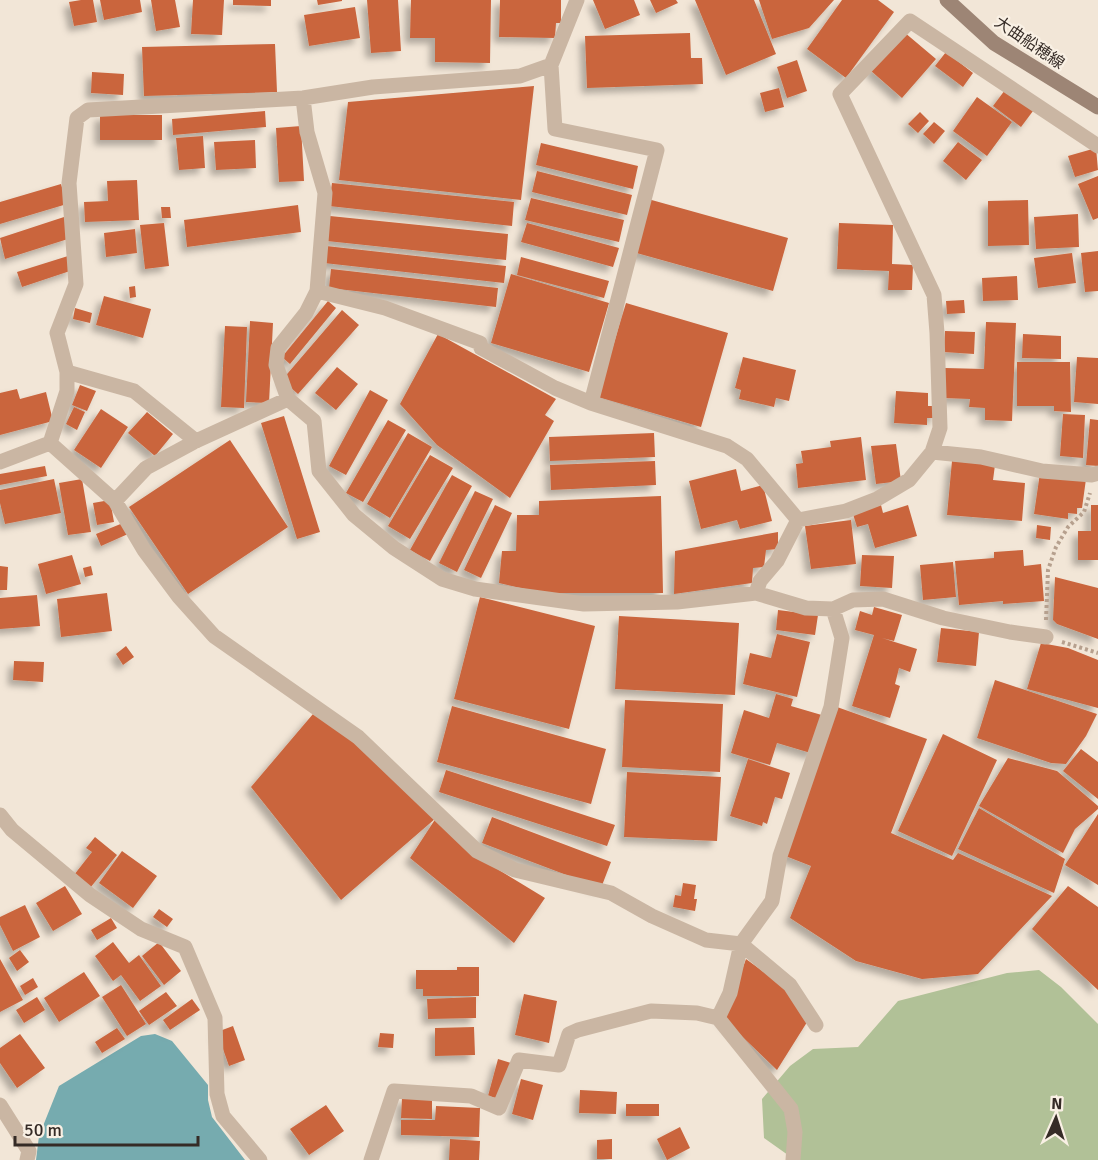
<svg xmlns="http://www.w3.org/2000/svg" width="1098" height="1160" viewBox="0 0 1098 1160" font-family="Signika,'Noto Sans JP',sans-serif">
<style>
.green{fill:#b1c197}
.water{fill:#76abaf}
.building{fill:#ca653d;filter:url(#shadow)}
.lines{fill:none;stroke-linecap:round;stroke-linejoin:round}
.path{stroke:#b6a08e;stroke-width:4;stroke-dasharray:3 3;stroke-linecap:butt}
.street{stroke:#cab6a3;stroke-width:15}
.secondary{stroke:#9d8575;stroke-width:15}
.labels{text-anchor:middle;stroke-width:4.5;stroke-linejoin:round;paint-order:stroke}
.street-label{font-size:16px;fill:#352b26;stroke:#f9f0e4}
</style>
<defs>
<filter id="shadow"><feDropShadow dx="-5.5" dy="5.5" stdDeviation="3" flood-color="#0004"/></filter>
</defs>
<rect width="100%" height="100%" fill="#f2e6d7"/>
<path class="green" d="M1039 970 1061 987 1098 1024V1160H795L764 1138 762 1099 790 1066 813 1049 858 1047 898 1001 1007 973Z"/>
<path class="water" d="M155 1034 172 1041 208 1085V1100L212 1117 245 1160H36L39 1136 59 1086 141 1036Z"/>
<path class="building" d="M81 0H93L97 22 74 26 69 2Z
M100 0H140L142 12 104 20Z
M151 0H175L180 27 156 31Z
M193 0H224L222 35 191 34Z
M233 0H271V6L233 5Z
M317 0H342V1L318 5Z
M367 0H398L401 51 371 53Z
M411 0H491L490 63 435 62V38H410Z
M500 0H561V23H556L555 38 499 37Z
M593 0H634L640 15 605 29Z
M650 0H676L678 3 656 13Z
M695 0H754L776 54 726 75Z
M759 0H834L809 28 772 39Z
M842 0H878L894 12 846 78 807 49Z
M355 7 360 38 309 46 304 15Z
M904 32 936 59 902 98 870 70Z
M690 33 691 58H702L703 84 587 88 585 36Z
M275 44 277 92 144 96 142 47Z
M946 52 973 73 963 87 935 66Z
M797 60 807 91 787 98 777 67Z
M92 72 124 74 123 95 91 93Z
M534 86 521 200 339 180 348 102Z
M779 88 784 107 765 112 760 93Z
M1005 90 1033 111 1021 127 993 106Z
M977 97 1012 122 987 156 953 131Z
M265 111 266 127 173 135 172 119Z
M920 112 929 121 918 133 908 124Z
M100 115H162V140H100Z
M934 122 945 131 934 144 923 134Z
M301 126 304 181 279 182 276 128Z
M203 136 205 168 179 170 176 138Z
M255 140 256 168 216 170 214 142Z
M958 142 982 160 966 180 943 161Z
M541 143 638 166 633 189 536 165Z
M1096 148 1098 170 1075 177 1068 156Z
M537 171 632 195 627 215 532 192Z
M1098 176V218L1093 220 1078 184Z
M137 180 139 220 85 222 84 202 108 201 107 181Z
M332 183 514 202 512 226 329 206Z
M61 184 67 204 0 224V202Z
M531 198 624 220 619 242 525 220Z
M648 199 788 238 773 291 633 252Z
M1028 200 1029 245 988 246V201Z
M298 205 301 232 187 247 184 220Z
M161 207H170L171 218H162Z
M1078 214 1079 247 1036 249 1034 217Z
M330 216 508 234 506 260 327 241Z
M64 217 71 238 5 259 0 238Z
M164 223 169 266 145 269 140 225Z
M527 223 619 248 613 267 521 242Z
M839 223 893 225 892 264 913 265 912 290H888L889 271 837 269Z
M135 229 137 253 106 257 104 233Z
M326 246 506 266 504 283 324 263Z
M1098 251V291L1085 292 1081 253Z
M1072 253 1076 283 1038 288 1034 258Z
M68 256 73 270 22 287 17 272Z
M521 257 609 281 604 298 517 275Z
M331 269 498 288 496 307 329 288Z
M511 274 609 303 589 372 491 343Z
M1017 276 1018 300 983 301 982 278Z
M135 286 136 297 130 298 129 287Z
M104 296 151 309 143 338 96 325Z
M964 300 965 313 947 314 946 301Z
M328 301 336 308 290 364 282 357Z
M626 303 728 333 701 427 598 397Z
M75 308 92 313 90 323 73 319Z
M342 310 359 325 298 394 282 380Z
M250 321 273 323 269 403 246 402Z
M986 322 1016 323 1012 421 985 420V408L969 407 970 399 944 398 945 368 984 369Z
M225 326 247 327 244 408 221 407Z
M945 331 975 332 974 354 944 352Z
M438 334 556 399 545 415 554 421 510 498 437 445 400 404Z
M1023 334 1061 336V359L1022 358Z
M743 357 796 370 789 401 776 398 774 407 739 399 741 390 735 388Z
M1077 357 1098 358V404L1074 402Z
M1017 362H1070L1071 412 1054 411V406H1017Z
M337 367 358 384 336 410 315 393Z
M80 385 96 391 87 411 72 405Z
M17 389 20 399 46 392 53 421 0 435V393Z
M370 390 388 400 346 475 329 466Z
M896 391 928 393V406H937L936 418H927V425L894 423Z
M74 407 85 412 77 430 66 424Z
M101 409 128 427 101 468 74 450Z
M147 412 173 434 155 456 128 433Z
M1063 414 1085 415 1083 458 1060 456Z
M284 416 320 532 297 539 261 423Z
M1090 419 1098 420V466L1086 465Z
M388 420 406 430 363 502 346 493Z
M408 433 432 447 390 518 367 504Z
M654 433 655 457 550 461 549 437Z
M861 437 866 480 798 488 796 464 803 463 801 451 831 447 830 441Z
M230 440 288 527 188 594 129 507Z
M896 444 901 481 876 484 871 446Z
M430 455 453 468 410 539 388 526Z
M655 461 656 485 551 490 550 465Z
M952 461 995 465 993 480 1025 483 1022 521 947 515Z
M45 466 47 476 0 485V474Z
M736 469 741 491 763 485 772 521 740 529 737 520 701 529 689 481Z
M1040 473 1086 479 1082 508H1077V514L1068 513V519L1034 514Z
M452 475 472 486 430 561 410 550Z
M54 479 61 513 5 524 0 503V490Z
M82 479 91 532 68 535 59 483Z
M475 491 493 499 457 572 439 563Z
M661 496 663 593H543L499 583 502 551H516L517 515H539V501Z
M110 500 114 522 97 525 93 503Z
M495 505 512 513 481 578 464 570Z
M881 505 883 513 908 505 917 536 875 548 868 524 857 527 853 514Z
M1091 505H1098V560H1078V531H1091Z
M851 520 856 564 811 569 805 526Z
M123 523 128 534 101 546 96 534Z
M1037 525 1051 527 1050 540 1036 538Z
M778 532V549L766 550 764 567 753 568 752 583 674 594 675 551Z
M1023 550 1024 566 1041 564 1044 601 1003 604V601L959 605 955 561 994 558V552Z
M72 555 81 584 46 594 38 564Z
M862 555 894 556 892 588 860 586Z
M953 562 956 597 923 600 920 565Z
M0 566 8 567 7 590H0Z
M91 566 93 575 85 577 83 568Z
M1055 577 1098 588V639L1057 624 1053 620Z
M107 593 112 631 61 637 57 599Z
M37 595 40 626 0 629V598Z
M480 597 595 626 569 729 454 699Z
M874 607 902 615 894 641 882 638 917 649 910 672 899 668 895 684 900 686 890 718 852 706 874 635 855 630 860 611 872 615Z
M778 610 818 615 815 635 776 630Z
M619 616 739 623 735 695 615 689Z
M941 628 979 632 976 666 937 662Z
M777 634 810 642 797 697 743 684 750 653 771 658Z
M1041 643 1068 648 1098 660V708L1027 689Z
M126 646 134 657 123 665 116 654Z
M14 661 44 662 43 682 13 680Z
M995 680 1097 714 1086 736 1066 764 1051 763 977 738Z
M776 694 793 699 791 706 825 716 814 754 777 743 770 765 731 753 744 710 769 718Z
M625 700 723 704 720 772 622 767Z
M452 706 606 749 591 804 437 762Z
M837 707 927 739 891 833 953 860 958 853 1052 896 978 974 922 979 856 961 790 918 811 866 783 855Z
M313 714 349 737 436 818 341 900 251 787Z
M943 734 997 760 952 856 898 831Z
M1081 749 1098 762V799L1063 771Z
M1008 758 1057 771 1098 806V809L1075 829 1063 853 979 806Z
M748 759 790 773 782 799 775 797 767 824 763 822 762 826 730 816Z
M446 770 615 825 607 846 439 792Z
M627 772 721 777 717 841 624 837Z
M979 808 1065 859 1054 893 958 849Z
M1098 814V885L1065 865Z
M492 817 611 862 601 888 482 843Z
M436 818 499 870 545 898 514 943 410 858Z
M95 837 117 855 90 888 74 875 92 852 86 848Z
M122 851 157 876 133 908 99 883Z
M683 883 696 885 694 899H697L695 911 673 907 675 895 681 896Z
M65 886 82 914 53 931 36 903Z
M1068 886 1098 907V990L1032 929Z
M25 905 40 937 13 951 0 925V917Z
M159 909 173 919 167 927 153 917Z
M111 918 117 928 97 940 91 930Z
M113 942 129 963 139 955 161 986 140 1001 121 975 113 981 95 956Z
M159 942 181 971 164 985 142 956Z
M20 950 29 962 17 971 9 958Z
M0 959 23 1000 0 1012Z
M746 959 783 986 809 1019 777 1070 724 1019Z
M457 967H479V996H423V989H416V970H457Z
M84 972 100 996 59 1022 44 998Z
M33 978 38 987 25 995 20 986Z
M121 985 146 1024 127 1036 102 997Z
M166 992 177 1006 149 1025 139 1011Z
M524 994 557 1001 549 1043 515 1035Z
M37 997 45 1010 24 1023 16 1010Z
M476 997V1018L428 1019 427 999Z
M192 999 200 1010 170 1030 163 1020Z
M233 1026 245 1060 229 1066 217 1032Z
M474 1027 475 1055 435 1056V1028Z
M117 1028 125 1039 102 1053 95 1042Z
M380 1033 394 1034 393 1048 378 1047Z
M20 1034 45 1068 17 1088 0 1063V1048Z
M498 1059 511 1063 502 1099 488 1096Z
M521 1079 543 1085 533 1120 512 1114Z
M580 1090 617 1092 616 1114 579 1113Z
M402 1098 432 1099V1119L401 1118Z
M626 1104H659V1116H626Z
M326 1105 344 1131 309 1155 290 1129Z
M436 1106 480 1108 479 1137 401 1135V1120H435Z
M680 1127 690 1148 667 1160 657 1139Z
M450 1139 480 1141 479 1160H449Z
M612 1139V1159H597V1140Z"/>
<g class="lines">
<path class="path" d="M1046 620 1048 570 1056 547 1068 527 1084 512 1090 493
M1062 642 1098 653"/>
<path class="street" d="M551 65 555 129 657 150 591 403
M317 291 385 308 480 343 481 348 555 388 591 403 727 446 747 459 798 520
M67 372 134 391 196 441
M288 399 314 421 319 471 354 515 394 548 442 579 475 589 584 604 677 602 756 593
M50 443 115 501 144 550 179 597 214 636 358 737 477 851 515 870 611 893 652 916 706 940 741 944 790 985 816 1025
M932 452 981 457 1042 471 1092 475 1098 473
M0 462 50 443 67 391V372L57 333 76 284 69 183 77 118 88 110 303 98 373 87 520 76 551 65 577 0
M115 501 146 468 196 441 288 399 276 365 278 348 306 313 317 291 325 193 307 132 303 98
M833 609 853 600 883 599 943 618 1010 632 1046 637
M0 815 12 830 90 895 141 929 185 947 215 1018 217 1094 223 1116 260 1160
M718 1018 730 993 741 944 772 901 780 856 831 707 842 638 833 609 806 608 756 593 760 581 777 561 798 520 846 511 877 499 909 480 932 452 940 428 937 333 934 295 840 94 910 21 1098 146
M0 1105 29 1151 27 1160
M371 1160 394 1091 471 1096 499 1108 519 1060 559 1065 569 1034 578 1030 651 1011 697 1013 718 1018 791 1109 795 1132 793 1160"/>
<path class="secondary" d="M947 0 994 43 1098 107"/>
</g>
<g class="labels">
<g class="street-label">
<text transform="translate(1030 42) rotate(34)" y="6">大曲船穂線</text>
</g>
</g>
<g transform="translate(1056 1118) rotate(3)" stroke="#f9f0e4" stroke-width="4.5" paint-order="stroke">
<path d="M0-4.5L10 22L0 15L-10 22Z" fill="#352b26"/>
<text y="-9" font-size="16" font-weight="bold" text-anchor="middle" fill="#352b26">N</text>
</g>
<path d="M15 1136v9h183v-9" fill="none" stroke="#352b26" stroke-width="3"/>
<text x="24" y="1136" font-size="18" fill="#352b26" stroke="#f9f0e4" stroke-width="4.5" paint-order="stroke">50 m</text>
</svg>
